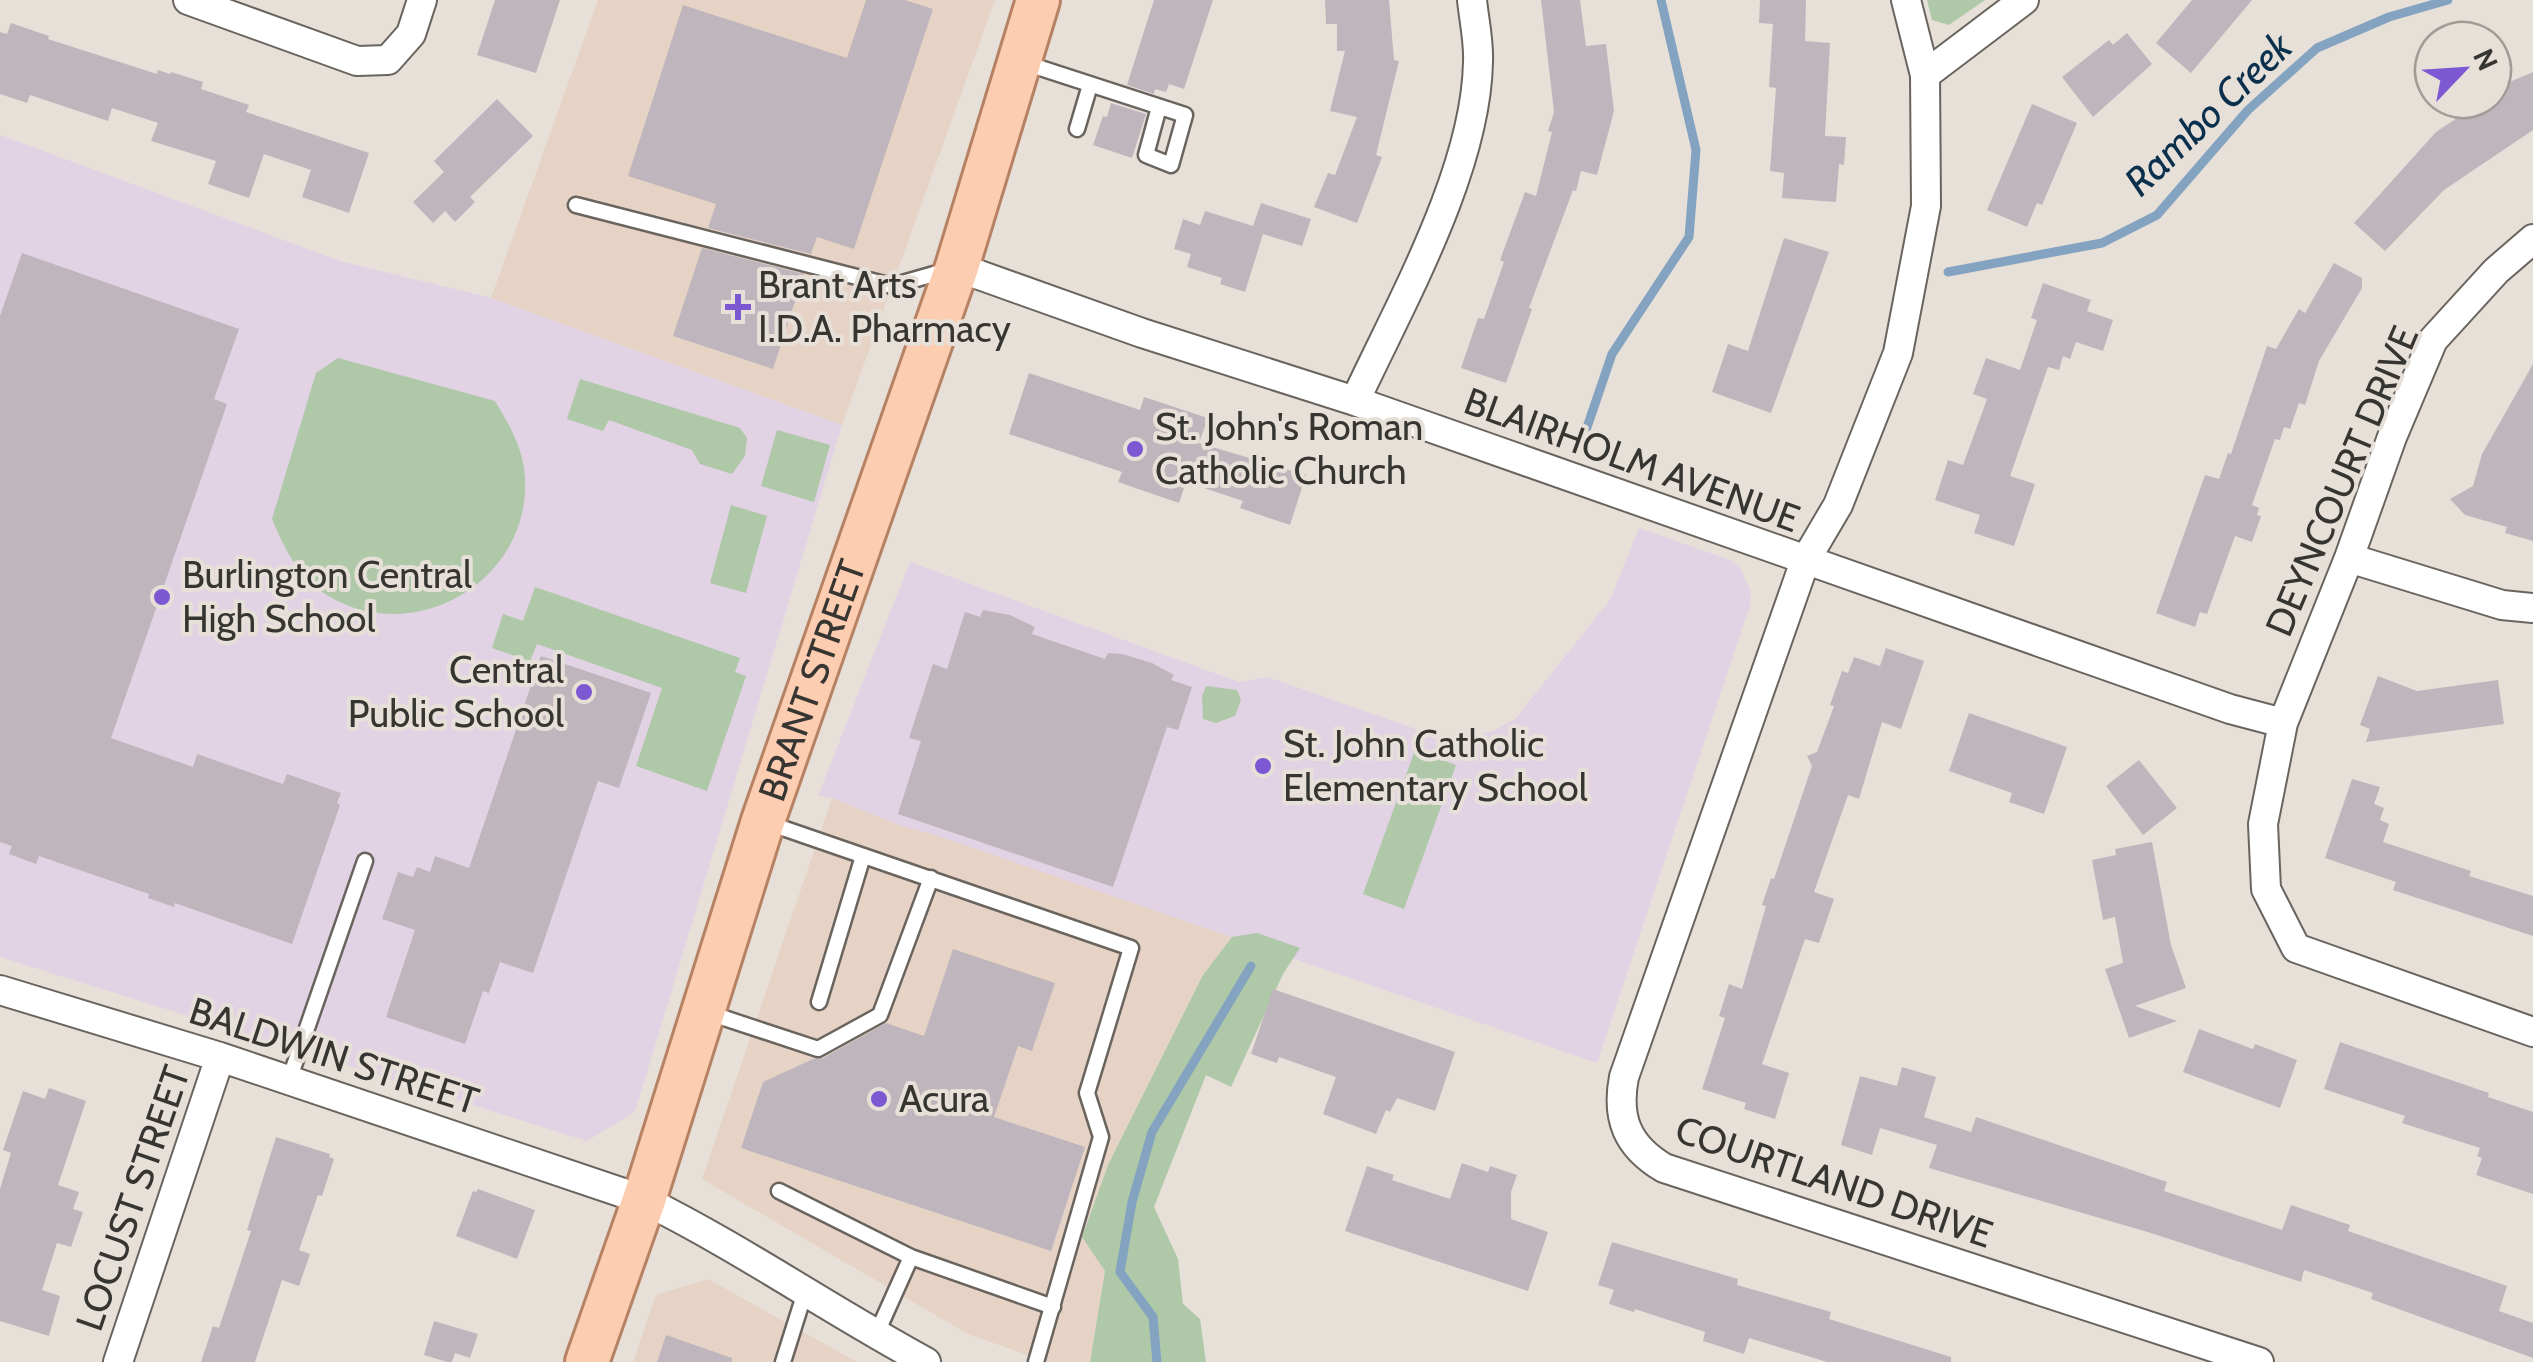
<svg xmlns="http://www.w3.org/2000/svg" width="2533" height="1362" viewBox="0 0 2533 1362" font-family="Cabin,sans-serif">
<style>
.commercial{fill:#e7d3c5}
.education{fill:#e1d2e4}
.green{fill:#aec8a8}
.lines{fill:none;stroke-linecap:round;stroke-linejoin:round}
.stream{stroke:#84a3c0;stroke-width:9}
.building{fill:#beb6bc}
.lane-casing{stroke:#6a645e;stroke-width:19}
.street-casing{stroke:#6a645e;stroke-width:32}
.primary-casing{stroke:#b68263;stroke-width:48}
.lane{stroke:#fff;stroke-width:14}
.street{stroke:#fff;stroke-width:28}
.primary{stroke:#fdcdb1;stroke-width:42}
.poi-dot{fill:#7c58d2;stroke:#e7e0d9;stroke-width:4}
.labels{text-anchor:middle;stroke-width:8;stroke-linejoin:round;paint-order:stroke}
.poi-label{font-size:38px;fill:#373532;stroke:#e7e0d9;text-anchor:start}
.street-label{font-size:38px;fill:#373532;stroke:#e7e0d9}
.water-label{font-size:40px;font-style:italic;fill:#0a304d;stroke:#e7e0d9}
</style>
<rect width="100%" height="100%" fill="#e7e0d9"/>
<path class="commercial" d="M598 0H995L842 425 491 298Z
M832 798 1232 937 1203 975 1108 1165 1082 1236 1105 1271 1090 1362H1047L968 1334 702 1179Z
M708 1279 857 1362H633L656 1295Z"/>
<path class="education" d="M0 135 340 261 491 298 842 425 635 1112 587 1141 0 957Z
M1639 528 1730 560 1740 568 1751 592 1750 605 1597 1063 932 834 901 826 832 798 818 796 910 562 1239 682 1267 677 1430 734 1472 736 1494 731 1515 719 1610 600Z"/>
<path class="green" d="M1927 0H1985L1949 25 1932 20Z
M338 358 495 401C510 426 524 450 525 479 530 586 404 653 318 589 295 571 283 545 272 519L316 373Z
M580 379 740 428 747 438 745 456 732 474 700 464 692 450 609 420 603 431 567 419Z
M777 430 830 445 814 502 761 486Z
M731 505 767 516 746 593 710 583Z
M535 587 740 658 735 672 746 676 707 791 636 766 662 688 537 644 530 661 492 648 503 614 523 621Z
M1206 686 1237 690 1241 700 1235 716 1216 723 1203 719 1202 696Z
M1415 750 1456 765 1404 909 1363 894Z
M1257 933 1300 948 1283 974 1231 1087 1206 1075 1154 1207 1178 1259 1183 1304 1200 1319 1206 1362H1090L1105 1271 1082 1237 1108 1165 1203 975 1232 937Z"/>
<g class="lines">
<path class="stream" d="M1948 272 2102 243 2157 215 2248 110 2317 48 2389 17 2448 0
M1582 442 1612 354 1689 237 1696 150 1661 0
M1157 1362 1153 1317 1120 1272 1132 1202 1152 1132 1251 966"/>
</g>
<path class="building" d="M495 0H560L536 73 477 55Z
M866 0H905L933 9 854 249 817 237 811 254 708 228 716 204 628 176 683 5 847 58Z
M1154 0H1213L1184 89 1169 84 1166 92 1155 89 1154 94 1127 85Z
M1325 0H1389L1394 60 1399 61 1376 155 1382 157 1357 223 1314 207 1328 173 1335 175 1357 117 1330 111 1345 51H1337V24H1326Z
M1541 0H1580L1586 46 1606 44 1614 111 1597 175 1581 171 1576 191 1573 190 1529 308 1532 309 1506 383 1461 368 1478 318 1484 319 1504 262 1500 260 1525 192 1536 196 1552 132 1548 131 1554 112Z
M1760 0H1806L1805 41 1830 43 1825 136 1846 137 1844 165 1839 164 1836 202 1782 198 1784 173 1770 171 1776 88 1769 87 1773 24 1759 23Z
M2192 0H2252L2191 73 2156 43Z
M11 23 49 36 48 39 157 74 158 70 170 74 171 72 203 82 201 89 249 105 246 112 369 153 349 213 302 197 311 170 264 154 249 198 208 184 216 161 151 141 158 123 112 108 108 121 30 95 27 103 0 94V32L7 34Z
M2127 33 2152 64 2093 117 2062 77 2109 40 2113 45Z
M2533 72V130L2444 190 2385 251 2354 223 2436 132 2484 100H2493V89Z
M497 99 533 136 470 197 475 202 455 222 445 211 433 223 413 202 444 172 434 161Z
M1111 103 1146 114 1132 158 1093 145 1103 116 1107 117Z
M2032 104 2077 123 2042 205 2037 203 2027 227 1987 210Z
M1261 203 1311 219 1302 246 1263 234 1245 292 1220 284 1222 278 1187 267 1191 254 1174 249 1183 219 1200 225 1205 211 1253 226Z
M1784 238 1829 252 1771 413 1712 392 1728 344 1748 351Z
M702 248 804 274 773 369 673 336Z
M22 253 239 329 214 399 227 404 111 738 193 767 197 754 283 784 287 774 341 793 337 803 340 805 292 944 175 903 174 907 148 898 149 894 39 856 36 864 9 854 12 846 0 842V316Z
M2334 263 2362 278V288L2319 361 2305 405 2299 403 2290 429 2284 427 2280 440 2275 439 2252 505 2259 508 2257 515 2261 516 2252 542 2235 536 2207 614 2200 612 2195 627 2156 613 2205 475 2219 479 2228 453 2231 454 2267 346 2276 349 2299 309 2305 313Z
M2043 283 2091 300 2087 311 2113 320 2103 351 2076 342 2070 359 2063 356 2059 370 2048 367 2010 476 2035 484 2014 546 1974 533 1980 515 1935 500 1948 460 1963 465 1987 399 1973 394 1986 358 2020 370 2037 320 2031 318Z
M2533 364V541L2505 533 2507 527 2465 515 2450 499 2473 486 2482 454Z
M1029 373 1140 410 1144 397 1208 418 1199 443 1306 475 1290 525 1240 508 1243 501 1186 482 1179 503 1118 482 1122 472 1009 434Z
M983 610 1010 615 1035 627 1032 634 1105 659 1108 653 1122 654 1152 663 1174 675 1171 680 1192 687 1178 730 1167 727 1113 887 898 814 921 741 909 738 933 664 947 669 965 612 980 617Z
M1886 648 1924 661 1901 729 1882 722 1859 799 1848 795 1814 892 1834 899 1819 943 1805 939 1762 1064 1789 1073 1775 1119 1744 1109 1746 1103 1702 1089 1725 1018 1719 1016 1729 984 1742 989 1766 906 1762 905 1771 878 1774 879 1812 766 1807 756 1817 752 1834 706 1830 705 1842 671 1848 673 1854 657 1880 666Z
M541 656 651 693 619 788 598 781 533 973 500 962 489 993 483 991 465 1044 386 1017 415 930 382 919 398 872 413 877 417 867 430 872 435 856 469 868Z
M2378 676 2417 691 2498 680 2504 724 2366 742 2370 729 2360 725Z
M1969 713 2067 747 2044 814 2009 802 2012 793 1949 771Z
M2139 760 2177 808 2143 835 2106 786Z
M2352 779 2380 787 2374 804 2384 808 2380 820 2389 824 2383 842 2471 871 2469 876 2533 896V936L2393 890 2396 882 2325 858Z
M2152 842 2171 945 2186 988 2135 1006 2177 1021 2129 1038 2105 969 2123 963 2115 917 2103 920 2092 860 2116 855 2115 849Z
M953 949 1055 983 1032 1051 1018 1046 994 1117 1085 1147 1051 1251 741 1148 763 1082 813 1059 823 1058 886 1023 924 1036Z
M1273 989 1455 1052 1435 1111 1397 1098 1390 1112 1386 1110 1376 1134 1323 1114 1336 1077 1279 1057 1277 1063 1251 1054Z
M2199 1029 2253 1049 2255 1044 2297 1060 2280 1108 2183 1072Z
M2340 1042 2489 1093 2488 1097 2533 1112V1194L2476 1175 2482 1158 2477 1156 2480 1148 2402 1123 2405 1116 2324 1089Z
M1902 1067 1936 1077 1924 1117 1971 1132 1976 1117 2167 1182 2164 1191 2282 1230 2291 1205 2350 1225 2348 1231 2507 1286 2499 1311 2533 1323V1358L2371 1299 2373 1293 2304 1270 2301 1282 2151 1233 1929 1168 1937 1145 1880 1128 1872 1155 1841 1145 1860 1076 1897 1086Z
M49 1088 86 1101 58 1185 79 1192 73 1209 83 1212 71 1247 57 1243 42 1290 60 1296 49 1336 0 1321V1189L11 1153 3 1150 23 1091 45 1099Z
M276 1137 330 1154 329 1157 334 1159 322 1196 318 1195 299 1250 310 1254 299 1286 282 1280 255 1362H201L213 1326 219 1328 251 1231 247 1230Z
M1462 1163 1488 1172 1490 1166 1517 1175 1511 1192V1219L1548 1232 1528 1291 1345 1231 1367 1166 1394 1175 1392 1180 1450 1199Z
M478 1189 535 1210 517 1259 456 1236 473 1191 476 1192Z
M1612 1242 1738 1279 1737 1285 1831 1312 1829 1319 1951 1357V1362H1827L1749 1338 1744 1354 1703 1341 1705 1332 1635 1309 1634 1312 1609 1304 1614 1290 1598 1285Z
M434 1321 478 1334 470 1358 455 1353 452 1362H447L424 1355Z
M666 1335 732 1358V1362H657Z"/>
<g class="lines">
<defs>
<path id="lane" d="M1025 63 1185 115 1171 165 1146 155 1159 107
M1077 129 1090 85
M576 205 892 286 948 270
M768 823 1131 948 1087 1093 1101 1137 1036 1362
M819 1002 863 856
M706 1012 818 1049 880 1015 931 878
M289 1080 365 861
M779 1191 911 1257 1053 1307
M876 1335 911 1257
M783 1362 805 1292"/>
<path id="street" d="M188 0 357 61 388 60 411 34 422 0
M1906 0 1925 75 1926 206 1898 353 1838 505 1805 561 1624 1077C1616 1118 1627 1146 1664 1168L2259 1362
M1925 75 2024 0
M2533 239 2496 271 2433 340 2392 437 2349 558 2283 723 2263 824 2266 889 2296 948 2533 1032
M957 267 1142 333 1355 401 2230 709 2283 723
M1355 401C1401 302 1476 171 1478 62 1479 41 1474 20 1472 0
M2349 558 2502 605 2533 608
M0 990 220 1057 644 1200C741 1248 830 1310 926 1362
M118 1362 220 1057"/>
<g id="primary">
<path id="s1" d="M587 1362 644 1200 763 821 957 267 1038 0"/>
</g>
</defs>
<use href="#lane" class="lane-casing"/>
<use href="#street" class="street-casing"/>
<use href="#primary" class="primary-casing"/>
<use href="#lane" class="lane"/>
<use href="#street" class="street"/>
<use href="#primary" class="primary"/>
</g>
<g class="poi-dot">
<path d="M733 292h10v10h10v10h-10v10h-10v-10h-10v-10h10z"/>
<circle cx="1135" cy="449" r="10"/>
<circle cx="162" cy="597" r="10"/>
<circle cx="584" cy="692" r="10"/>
<circle cx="1263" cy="766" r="10"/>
<circle cx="879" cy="1099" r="10"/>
</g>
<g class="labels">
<g class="poi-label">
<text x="758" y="298">Brant Arts<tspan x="758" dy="44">I.D.A. Pharmacy</tspan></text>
<text x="1155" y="440">St. John's Roman<tspan x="1155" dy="44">Catholic Church</tspan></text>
<text x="182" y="588">Burlington Central<tspan x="182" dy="44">High School</tspan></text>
<text x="564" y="683" text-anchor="end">Central<tspan x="564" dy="44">Public School</tspan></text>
<text x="1283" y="757">St. John Catholic<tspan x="1283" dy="44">Elementary School</tspan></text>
<text x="899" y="1112">Acura</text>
</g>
<g class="street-label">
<text transform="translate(1632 460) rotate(20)" y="13">BLAIRHOLM AVENUE</text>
<text transform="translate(2342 481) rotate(-67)" y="13">DEYNCOURT DRIVE</text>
<text dy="13" stroke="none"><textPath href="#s1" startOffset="718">BRANT STREET</textPath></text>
<text transform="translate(334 1056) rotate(18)" y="13">BALDWIN STREET</text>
<text transform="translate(1834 1182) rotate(19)" y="13">COURTLAND DRIVE</text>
<text transform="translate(133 1198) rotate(-71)" y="13">LOCUST STREET</text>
</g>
<g class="water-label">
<text transform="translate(2208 114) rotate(-44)" y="14">Rambo Creek</text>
</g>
</g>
<g transform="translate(2463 70) rotate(65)"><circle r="48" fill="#e7e0d9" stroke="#a19c96" stroke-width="2.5"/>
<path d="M0-8L18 38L0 25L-18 38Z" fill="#7c58d2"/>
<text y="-15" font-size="28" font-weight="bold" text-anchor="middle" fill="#373532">N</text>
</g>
</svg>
